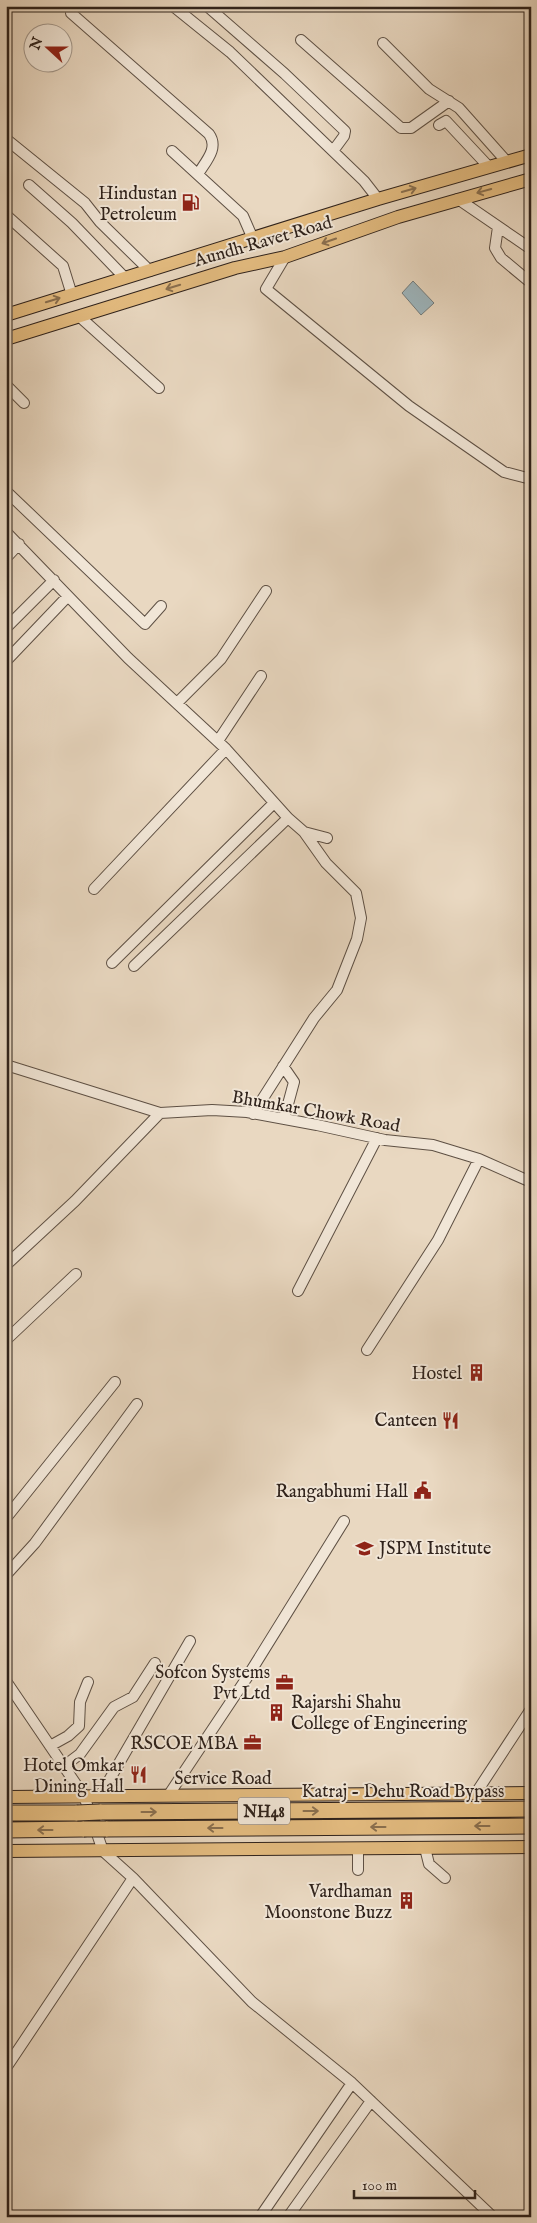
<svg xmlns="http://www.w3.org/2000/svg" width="537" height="2223" viewBox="0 0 537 2223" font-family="'IM FELL English',serif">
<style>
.water{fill:#9db6bf;stroke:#717b7d}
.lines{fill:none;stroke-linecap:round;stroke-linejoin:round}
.minor-casing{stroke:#5e5044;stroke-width:12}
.major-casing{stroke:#2f221b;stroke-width:14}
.highway-casing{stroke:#2f221b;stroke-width:17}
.minor{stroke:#f1e6d7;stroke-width:10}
.major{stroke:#e4bc80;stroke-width:12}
.highway{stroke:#e4bc80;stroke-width:15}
.highway-bridge-casing{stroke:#2f221b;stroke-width:17;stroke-linecap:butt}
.highway-bridge{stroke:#e4bc80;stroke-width:15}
.oneway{stroke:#8a6f4e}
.labels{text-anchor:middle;stroke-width:4;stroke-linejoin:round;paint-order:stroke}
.shield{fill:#f1e6d7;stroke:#695d53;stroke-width:1}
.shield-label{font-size:16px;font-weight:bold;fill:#2f221b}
.poi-label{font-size:18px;fill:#2f221b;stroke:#f1e6d7;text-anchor:end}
.street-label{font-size:18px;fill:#2f221b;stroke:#f1e6d7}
</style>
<rect width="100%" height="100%" fill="#e9d8c1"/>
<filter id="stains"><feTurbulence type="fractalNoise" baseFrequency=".004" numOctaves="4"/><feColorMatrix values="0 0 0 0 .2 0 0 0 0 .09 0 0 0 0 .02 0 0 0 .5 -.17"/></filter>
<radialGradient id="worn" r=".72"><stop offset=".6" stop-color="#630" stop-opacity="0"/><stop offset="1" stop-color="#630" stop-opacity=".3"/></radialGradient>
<path class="water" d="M413 281 434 303 421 315 402 293Z"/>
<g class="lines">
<defs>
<path id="minor" d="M173 6 230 52 364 181 378 199
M207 6 285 74 345 131 344 136 333 151
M71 13 209 134C219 148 206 161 198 174
M301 40 401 128H411L449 101
M383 43 429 89 459 108 507 162
M439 125 446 121 489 167
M6 139 85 203 100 222 150 271
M172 151 243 216 253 239
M29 185 72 223 125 278
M458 199 531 249
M6 215 63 266 72 295
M498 227 495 248 501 258 531 283
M285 257 266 289 409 406 504 472 531 479
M80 317 159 388
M6 385 24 403
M6 491 145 624 161 606
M6 532 128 658 226 749 288 818 304 832 327 838
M6 558 19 544
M6 628 54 580
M6 661 68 596
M177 703 221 659 266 591
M218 741 261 676
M94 889 226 749
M112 963 274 803
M134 966 288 818
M6 1065 160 1113 212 1110 247 1112 317 1125 385 1140 433 1145 479 1159 531 1182
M283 1066 294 1082 284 1119
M253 1114 314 1018 337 990 357 939 361 918 356 893 326 863 304 832
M6 1265 75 1201 160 1113
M298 1291 377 1138
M6 1340 76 1274
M367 1350 438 1240 479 1159
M6 1518 115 1382
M6 1575 35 1543 137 1404
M6 1681 84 1796 103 1851 133 1878 252 2002 352 2083 493 2217
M50 1746 68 1736 79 1726 80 1702 88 1682
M64 1766 80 1754 114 1707 133 1697 155 1663
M476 1793 531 1709
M100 1796 190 1641
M168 1796 246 1679 344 1521
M425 1848 429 1864 445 1878
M358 1870V1849
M6 2068 133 1878
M260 2217 352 2083
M288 2217 371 2101"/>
<path id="major" d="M6 315 378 199 531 155
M6 339 235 268 285 257 398 217 531 179
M6 1797 531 1793
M6 1851 531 1847"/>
<path id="highway" d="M100 1812 531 1809
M6 1813H77
M106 1829 531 1826
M6 1830 84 1829"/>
</defs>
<use href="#minor" class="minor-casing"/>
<use href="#major" class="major-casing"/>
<use href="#highway" class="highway-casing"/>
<use href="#minor" class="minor"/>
<use href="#major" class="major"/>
<use href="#highway" class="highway"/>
<defs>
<path id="highway-bridge" d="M77 1813 100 1812
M84 1829H106"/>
</defs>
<use href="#highway-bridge" class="highway-bridge-casing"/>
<use href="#highway-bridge" class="highway-bridge"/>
</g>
<defs><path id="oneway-shaft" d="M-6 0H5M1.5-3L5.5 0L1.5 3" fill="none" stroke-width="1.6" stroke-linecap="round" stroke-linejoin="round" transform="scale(1.25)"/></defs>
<g class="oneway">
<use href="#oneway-shaft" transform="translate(409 190) rotate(-16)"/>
<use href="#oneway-shaft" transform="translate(484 191) rotate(165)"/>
<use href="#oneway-shaft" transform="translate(329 241) rotate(161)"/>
<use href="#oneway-shaft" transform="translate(173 287) rotate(163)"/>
<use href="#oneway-shaft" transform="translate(53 300) rotate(-17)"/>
<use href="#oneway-shaft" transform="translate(311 1811)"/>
<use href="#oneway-shaft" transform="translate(149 1812)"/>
<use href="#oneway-shaft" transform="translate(482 1826) rotate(180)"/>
<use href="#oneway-shaft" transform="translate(378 1827) rotate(180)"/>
<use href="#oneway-shaft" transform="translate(215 1828) rotate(180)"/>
<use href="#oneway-shaft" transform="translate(45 1830) rotate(180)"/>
</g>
<defs>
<symbol id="fuel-bare" viewBox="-9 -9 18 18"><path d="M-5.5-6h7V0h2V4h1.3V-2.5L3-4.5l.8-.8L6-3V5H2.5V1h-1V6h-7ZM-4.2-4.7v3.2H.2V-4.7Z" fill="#8f2418" stroke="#f1e6d7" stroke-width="2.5" paint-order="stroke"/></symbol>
<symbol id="building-bare" viewBox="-9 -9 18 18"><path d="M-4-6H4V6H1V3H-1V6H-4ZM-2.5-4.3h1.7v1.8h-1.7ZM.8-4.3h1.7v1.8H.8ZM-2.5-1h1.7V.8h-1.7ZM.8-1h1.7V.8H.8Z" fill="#8f2418" stroke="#f1e6d7" stroke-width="2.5" paint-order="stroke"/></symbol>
<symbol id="restaurant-bare" viewBox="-9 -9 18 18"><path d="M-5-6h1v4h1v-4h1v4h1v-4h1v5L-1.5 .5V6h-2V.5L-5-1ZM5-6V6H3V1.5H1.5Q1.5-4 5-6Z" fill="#8f2418" stroke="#f1e6d7" stroke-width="2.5" paint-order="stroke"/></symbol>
<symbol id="civic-bare" viewBox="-9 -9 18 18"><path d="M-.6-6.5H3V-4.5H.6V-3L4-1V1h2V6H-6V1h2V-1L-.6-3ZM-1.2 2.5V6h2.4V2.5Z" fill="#8f2418" stroke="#f1e6d7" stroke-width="2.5" paint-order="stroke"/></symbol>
<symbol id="university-bare" viewBox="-9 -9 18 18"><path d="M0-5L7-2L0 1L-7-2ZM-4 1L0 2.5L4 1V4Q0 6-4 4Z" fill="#8f2418" stroke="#f1e6d7" stroke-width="2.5" paint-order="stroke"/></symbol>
<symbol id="office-bare" viewBox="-9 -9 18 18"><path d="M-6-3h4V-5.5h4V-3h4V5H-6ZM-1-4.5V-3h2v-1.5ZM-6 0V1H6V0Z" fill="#8f2418" stroke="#f1e6d7" stroke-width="2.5" paint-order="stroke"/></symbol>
</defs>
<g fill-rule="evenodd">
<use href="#fuel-bare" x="178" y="190" width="25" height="25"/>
<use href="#building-bare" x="464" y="1360" width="25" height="25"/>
<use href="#restaurant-bare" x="438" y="1408" width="25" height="25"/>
<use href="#civic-bare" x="410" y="1478" width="25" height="25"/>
<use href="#university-bare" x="352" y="1536" width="25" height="25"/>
<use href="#office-bare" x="272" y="1670" width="25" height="25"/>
<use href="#building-bare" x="264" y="1700" width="25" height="25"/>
<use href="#office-bare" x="240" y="1730" width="25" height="25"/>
<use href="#restaurant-bare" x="126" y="1762" width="25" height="25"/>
<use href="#building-bare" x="394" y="1888" width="25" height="25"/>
</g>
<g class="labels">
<rect class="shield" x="238" y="1797.5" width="52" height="27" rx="4"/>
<g class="shield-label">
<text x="264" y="1817">NH48</text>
</g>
<g class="poi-label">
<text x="177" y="199">Hindustan<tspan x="177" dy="21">Petroleum</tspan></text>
<text x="462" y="1379">Hostel</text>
<text x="437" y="1426">Canteen</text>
<text x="408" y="1497">Rangabhumi Hall</text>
<text x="379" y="1554" text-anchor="start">JSPM Institute</text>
<text x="270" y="1678">Sofcon Systems<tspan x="270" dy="21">Pvt Ltd</tspan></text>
<text x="291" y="1708" text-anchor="start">Rajarshi Shahu<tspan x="291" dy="21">College of Engineering</tspan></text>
<text x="238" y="1749">RSCOE MBA</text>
<text x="124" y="1771">Hotel Omkar<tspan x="124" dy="21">Dining Hall</tspan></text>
<text x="392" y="1897">Vardhaman<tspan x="392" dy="21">Moonstone Buzz</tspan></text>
</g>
<g class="street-label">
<text transform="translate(263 241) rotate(-16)" y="6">Aundh Ravet Road</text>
<text transform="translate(316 1111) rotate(10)" y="6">Bhumkar Chowk Road</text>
<text x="223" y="1784">Service Road</text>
<text x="403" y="1797">Katraj - Dehu Road Bypass</text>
</g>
</g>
<rect width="537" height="2223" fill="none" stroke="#e9d8c1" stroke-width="25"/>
<rect x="8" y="8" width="522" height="2208" fill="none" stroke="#2f221b" stroke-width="2.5"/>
<rect x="12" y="12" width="512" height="2198" fill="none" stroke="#2f221b"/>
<g transform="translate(48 48) rotate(291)"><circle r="24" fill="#f1e6d7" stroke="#a3988c"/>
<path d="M0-4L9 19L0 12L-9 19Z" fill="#8f2418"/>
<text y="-8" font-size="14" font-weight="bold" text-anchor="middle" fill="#2f221b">N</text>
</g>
<path d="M354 2190v8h121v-8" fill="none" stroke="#2f221b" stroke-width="2.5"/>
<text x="362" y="2190" font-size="15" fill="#2f221b" stroke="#f1e6d7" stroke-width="4" paint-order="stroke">100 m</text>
<rect width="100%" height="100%" filter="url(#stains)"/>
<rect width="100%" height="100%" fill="url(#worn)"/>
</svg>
